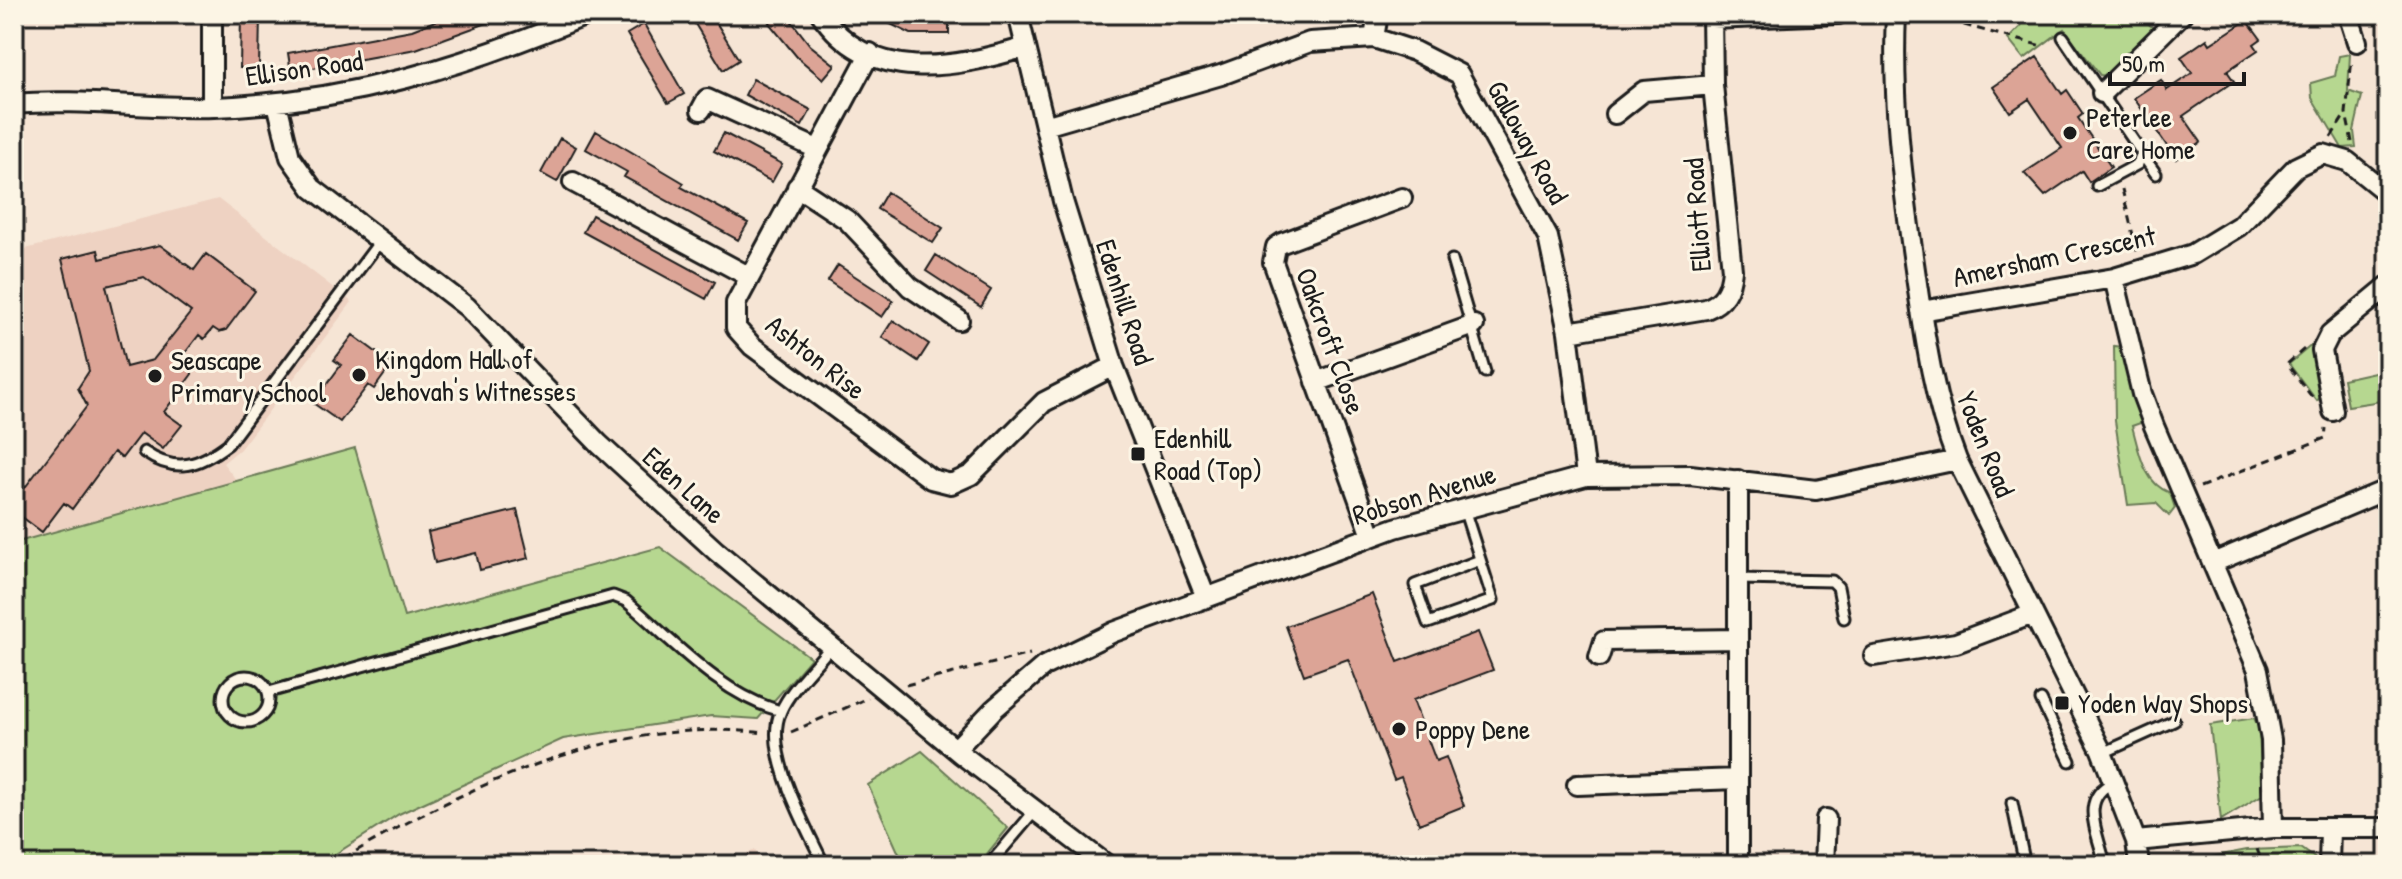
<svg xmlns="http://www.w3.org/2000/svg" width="2402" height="879" viewBox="0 0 2402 879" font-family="'Patrick Hand',sans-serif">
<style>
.built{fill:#eed2c2}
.green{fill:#b6d790;stroke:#697a56;stroke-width:2}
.building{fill:#dca496;stroke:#1c1c1c;stroke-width:2;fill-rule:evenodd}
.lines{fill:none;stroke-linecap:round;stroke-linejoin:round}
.lane-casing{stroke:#1c1c1c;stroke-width:15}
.street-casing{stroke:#1c1c1c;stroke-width:24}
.path{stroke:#1c1c1c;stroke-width:3;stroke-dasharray:8 6;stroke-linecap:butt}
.lane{stroke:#fcf5e5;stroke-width:9}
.street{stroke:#fcf5e5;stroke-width:18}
.poi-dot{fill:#1c1c1c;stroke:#fcf5e5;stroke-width:3}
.labels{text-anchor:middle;stroke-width:6;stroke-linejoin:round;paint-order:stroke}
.street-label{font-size:28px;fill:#1c1c1c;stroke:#fcf5e5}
.poi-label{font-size:28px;fill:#1c1c1c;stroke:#fcf5e5;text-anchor:start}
</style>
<rect width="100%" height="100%" fill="#f6e5d5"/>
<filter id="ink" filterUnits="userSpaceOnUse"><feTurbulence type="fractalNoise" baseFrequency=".0125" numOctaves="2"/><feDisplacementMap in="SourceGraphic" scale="16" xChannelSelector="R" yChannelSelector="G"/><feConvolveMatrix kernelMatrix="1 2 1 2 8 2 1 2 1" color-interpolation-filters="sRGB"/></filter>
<g filter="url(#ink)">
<path class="built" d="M218 199 352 302 240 449 223 463 237 481 14 543V252Z
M755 850 762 865H721Z"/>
<path class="green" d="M2023 14H2147L2143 18 2154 29 2107 76 2100 75 2064 29 2024 59 2008 39 2021 26Z
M2350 54 2348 91 2362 96 2354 131 2356 147 2342 148 2312 98 2311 83 2335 76 2339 56Z
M2314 343 2315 371 2323 394 2317 401 2289 364Z
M2114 346 2122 347 2146 421 2132 426C2139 451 2143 483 2170 493L2175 508 2169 516 2156 503 2128 505 2115 421Z
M2388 369V400L2348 406 2343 379Z
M355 448 404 617 660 547 811 658 758 719 711 716 563 739 399 814 318 865H14V543Z
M2254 718 2259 728 2262 795 2221 820 2210 725Z
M922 751 1008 828 978 865H904L868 785Z
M2301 848 2324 865H2169L2247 850Z"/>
<path class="building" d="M241 14H260L259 68H240Z
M453 14 506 16 416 49 291 72 288 53 412 30Z
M689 14H711L739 60 723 70Z
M780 14H786L810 45 835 65 823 79 797 57 769 23Z
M870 14 949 15V34H911Z
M2247 20 2261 39 2254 44 2258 50 2227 71 2234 81 2183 116 2201 142 2176 159 2134 98 2161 80 2167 90 2192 73 2181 57 2207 39 2210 44Z
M644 24 684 94 668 103 627 34Z
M2037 57 2062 94 2067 90 2083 114 2078 118 2111 167 2089 182 2082 171 2045 196 2024 173 2062 148 2029 99 2010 112 1993 87Z
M753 79 811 110 802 126 745 95Z
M596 131 684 183 681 187 748 223 738 240 624 177 627 172 586 149Z
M724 133 782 164 772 182 714 151Z
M560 138 576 147 557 182 541 173Z
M887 192 943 228 933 243 877 209Z
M592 215 715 282 706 299 583 232Z
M160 245 194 270 206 254 255 291 226 330 219 332 213 328 204 339 199 335 182 357 192 364V374L164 412 182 425 163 449 141 433 122 458 114 452 72 509 64 503 42 532 14 511V502L87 406 78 388 89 371 62 259 98 250 100 259ZM144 277 191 312 153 360 126 367 106 286Z
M936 255 991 290 981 307 926 271Z
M838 265 893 301 882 317 828 281Z
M893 320 929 344 918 361 882 337Z
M353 335 392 364 374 389 368 385 340 422 313 403 341 365 334 360Z
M517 510 529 558 480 570 476 553 435 563 428 532Z
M1372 594 1398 662 1478 632 1493 670 1413 700 1436 761 1446 757 1464 806 1419 824 1401 777 1394 780 1348 659 1304 675 1286 626Z"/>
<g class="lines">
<defs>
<path id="lane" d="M2063 37 2142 153 2138 164 2097 186
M2143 156 2156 174
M1452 260 1485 372
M144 452C176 474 199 466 228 444L381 240
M1464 509 1493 600 1428 623 1415 585 1480 560
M1738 579 1832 581 1838 587 1844 618
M223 699a23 23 0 1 1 46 0a23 23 0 1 1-46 0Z
M269 692 613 596 626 601C672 640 721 695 781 711
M2041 700 2070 761
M2103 753 2174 721
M2012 803 2025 865
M824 865C807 828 762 751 781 711 791 688 816 666 831 646
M989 865 1034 812
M2105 865C2099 834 2077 799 2114 782"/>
<path id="street" d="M212 14V107
M821 14C870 86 956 68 1026 47
M1018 14 1063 201 1114 366 1206 598
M1896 14C1892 99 1902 179 1914 263 1924 331 1932 396 1957 460L2101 750 2136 841 2139 865
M2348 14 2357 42
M1711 19 1838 14
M1374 38 1378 14
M870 53 736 303V328L752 346 931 479 951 484 971 475 1044 402 1114 366
M2102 93 2182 14
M277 103 290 157 312 188 467 307 599 444 716 551 961 754 1107 865
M14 104C80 98 148 109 214 107 351 102 465 66 589 14
M701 110 707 99 817 149
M1615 114 1644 91 1713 85
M1045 126 1221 75 1310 42 1374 38 1414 51 1459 74 1548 237 1568 332 1586 476
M573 182 750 277
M797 187 847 220 910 287 959 320
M2114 278 2142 394 2154 426 2258 670 2271 740 2273 828
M1921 311 2114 278 2193 254 2239 226 2296 167 2323 154 2347 161 2388 194
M1568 332 1706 309C1724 302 1730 290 1732 270L1713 85 1712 14
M1316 382 1474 325
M2333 411 2322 350 2330 334 2388 286
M1372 536 1273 262 1276 247 1282 243 1402 198
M2215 562 2388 489
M1874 656 1956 643 2033 614
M1599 657 1604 641 1738 639
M956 749 994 709 1044 666 1114 632 1395 528 1586 476 1690 475 1816 490 1957 460
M1577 785 1738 779
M2136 841 2273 828H2388
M1738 865V480
M1824 865 1826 819
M2329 865 2330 829"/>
</defs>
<use href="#lane" class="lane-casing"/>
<use href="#street" class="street-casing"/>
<path class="path" d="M1923 14 2042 46
M2331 137 2346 113
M2352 142 2346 113 2352 59
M2379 164 2388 162
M2122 189 2137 252
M2304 349 2287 364 2312 397
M2200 487 2325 438 2326 428
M906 685 1030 654
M791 732 868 698
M2257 849 2263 865
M332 865C463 788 609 715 764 733"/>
<use href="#lane" class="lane"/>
<use href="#street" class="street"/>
</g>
</g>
<g class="poi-dot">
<circle cx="2070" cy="133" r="8"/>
<circle cx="359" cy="375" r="8"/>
<circle cx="155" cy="376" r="8"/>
<rect x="1130" y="446" width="16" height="16" rx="4"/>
<rect x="2054" y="695" width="16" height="16" rx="4"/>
<circle cx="1399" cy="729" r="8"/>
</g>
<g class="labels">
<g class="street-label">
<text transform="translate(304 68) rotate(-8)" y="10">Ellison Road</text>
<text transform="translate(1528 142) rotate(61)" y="10">Galloway Road</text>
<text transform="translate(1697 215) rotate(-94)" y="10">Elliott Road</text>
<text transform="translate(2054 256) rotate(-12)" y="10">Amersham Crescent</text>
<text transform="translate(1125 302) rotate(72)" y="10">Edenhill Road</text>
<text transform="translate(1331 341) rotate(70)" y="10">Oakcroft Close</text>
<text transform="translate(816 357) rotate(38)" y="10">Ashton Rise</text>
<text transform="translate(1986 444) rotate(68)" y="10">Yoden Road</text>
<text transform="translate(684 485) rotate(42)" y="10">Eden Lane</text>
<text transform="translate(1424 494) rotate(-17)" y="10">Robson Avenue</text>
</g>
<g class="poi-label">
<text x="2086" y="127">Peterlee<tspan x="2086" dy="32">Care Home</tspan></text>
<text x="375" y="369">Kingdom Hall of<tspan x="375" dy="32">Jehovah's Witnesses</tspan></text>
<text x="171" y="370">Seascape<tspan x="171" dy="32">Primary School</tspan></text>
<text x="1154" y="448">Edenhill<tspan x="1154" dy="32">Road (Top)</tspan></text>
<text x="2078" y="713">Yoden Way Shops</text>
<text x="1415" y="739">Poppy Dene</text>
</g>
</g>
<rect width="2402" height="879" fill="none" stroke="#fcf5e5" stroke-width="48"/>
<rect x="24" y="24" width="2354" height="831" fill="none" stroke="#1c1c1c" stroke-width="3" filter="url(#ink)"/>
<path d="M2110 72v12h134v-12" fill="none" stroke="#1c1c1c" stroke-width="4"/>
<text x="2122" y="72" font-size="24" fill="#1c1c1c" stroke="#fcf5e5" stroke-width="6" paint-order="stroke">50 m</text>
</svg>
